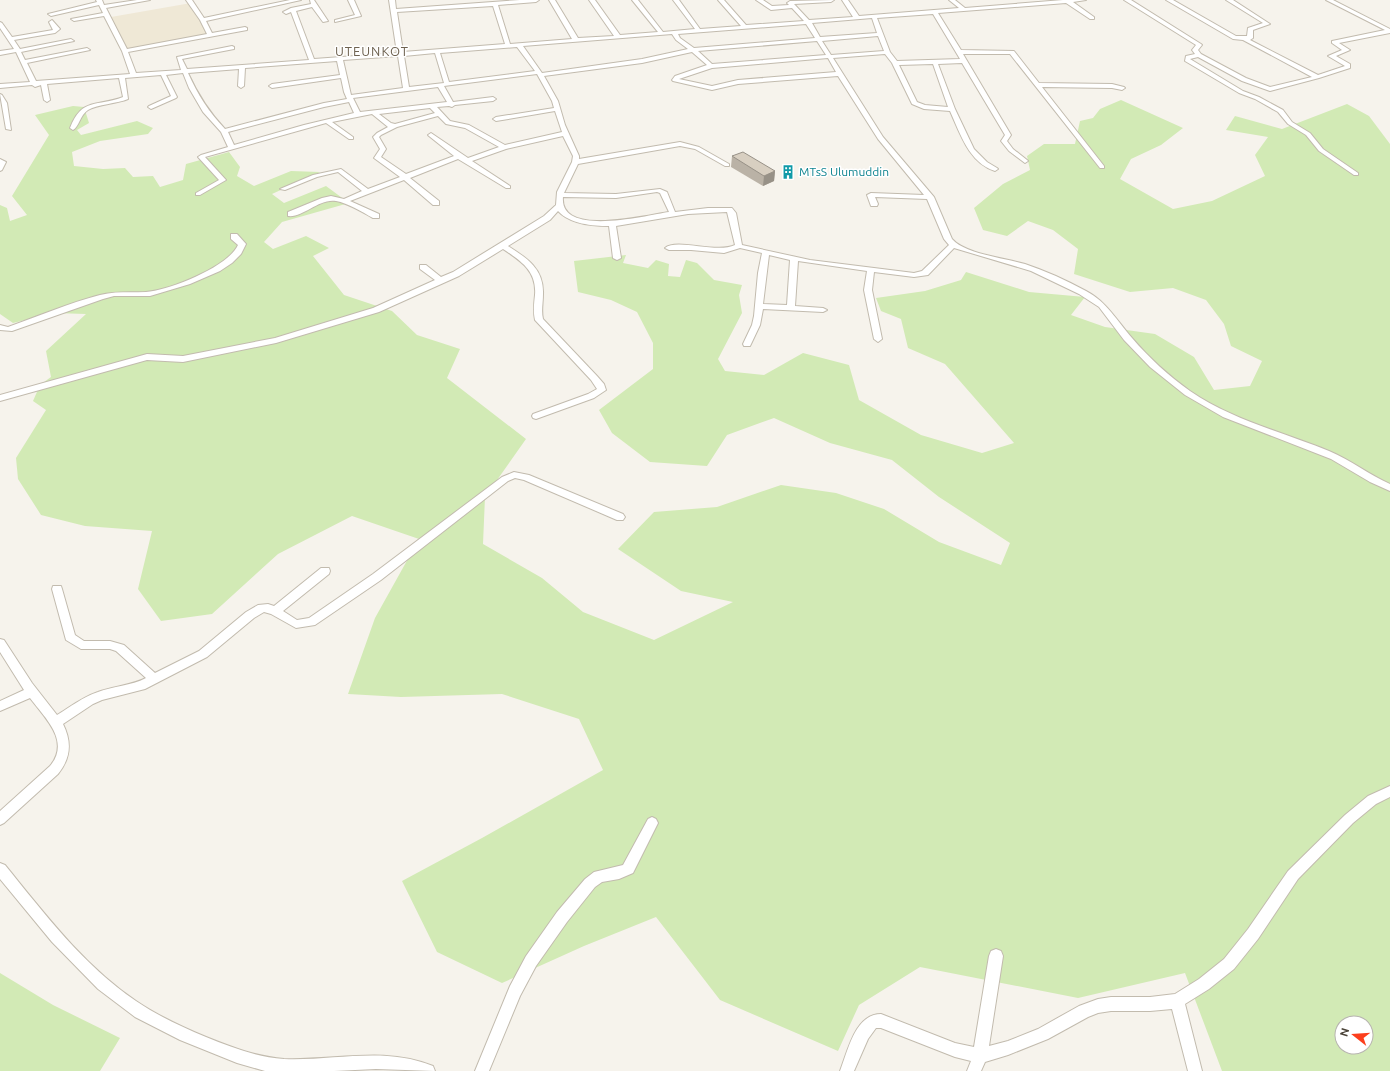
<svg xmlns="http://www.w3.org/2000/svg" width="1390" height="1071" viewBox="0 0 1390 1071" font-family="Ubuntu,sans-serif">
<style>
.education{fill:#efe8d6}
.green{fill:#d2eab5;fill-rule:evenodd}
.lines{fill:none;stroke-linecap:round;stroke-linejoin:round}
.minor-casing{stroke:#c2bbae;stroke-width:2}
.minor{fill:#fff;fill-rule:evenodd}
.wall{fill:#bab2a6}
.shaded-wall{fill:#979187}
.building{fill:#d8cfc1;stroke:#979187}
.labels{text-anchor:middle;stroke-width:3;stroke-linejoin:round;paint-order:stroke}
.far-culture-label{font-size:12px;fill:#0d838f;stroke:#fff;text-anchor:start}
.far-quarter-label{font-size:13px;letter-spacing:1px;fill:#6e6250;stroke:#fff}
</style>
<rect width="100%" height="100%" fill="#f6f3ec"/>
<path class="education" d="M191 3 210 35 127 51 111 17Z"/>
<path class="green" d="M1121 100 1183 128 1161 145 1131 159 1120 179 1173 209 1212 201 1265 176 1255 155 1268 137 1226 130 1235 116 1282 129 1347 104 1369 116 1390 144V1071H1222L1185 973 1078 998 920 967 859 1005 838 1051 720 1000 656 917 584 946 502 983 437 952 402 881 482 838 603 770 579 719 502 694 401 697 348 694 375 618 419 539 352 516 278 554 212 614 161 621 138 589 152 531 85 526 41 515 18 479 16 458 46 410 33 401 40 385 51 377 46 351 86 314 54 313 13 323 0 314V205L7 208 10 221 27 215 12 196 49 135 35 115 73 106 84 107 89 123 77 130 81 135 137 121 153 128 148 134 100 141 72 152 74 166 103 169 125 168 133 177 153 176 160 187 183 180 186 164 229 152 240 167 237 176 254 186 291 171 320 172 272 194 284 203 326 186 349 203 282 222 264 242 273 249 306 236 329 248 313 256 344 295 392 311 417 335 460 349 447 378 526 439 485 497 483 544 542 578 583 612 654 640 733 602 681 591 618 549 654 512 717 507 781 485 836 493 884 509 939 542 1001 565 1010 543 939 497 892 460 830 443 774 418 727 435 707 466 650 462 612 433 599 410 653 369V343L637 312 611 300 578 292 574 261 626 255 623 263 648 268 656 260 669 264 668 276 680 277 686 260 697 263 714 280 742 285 739 295 742 313 718 359 725 371 764 375 803 353 849 365 859 400 921 435 982 453 1014 443 945 364 908 348 901 319 881 311 876 298 925 291 961 280 966 272 1029 292 1085 297 1071 315 1105 327 1155 334 1194 357 1214 390 1250 386 1262 361 1231 346 1224 324 1206 300 1173 288 1130 292 1074 274 1078 249 1053 230 1028 221 1007 236 983 230 974 208 1003 184 1030 170 1027 156 1044 144H1075L1080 121 1093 118 1100 109ZM1342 1023H1366V1047H1342Z
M0 973 53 1005 120 1038 100 1071H0Z"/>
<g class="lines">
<defs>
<path id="minor" d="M96 0H102L104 5 137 0H150L106 8 127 49 207 34 200 20 186 0H192L204 18 290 0H301L206 21 212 33 245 27 247 28V30L128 52 136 73 181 70 177 57 232 46 234 47V49L182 59 187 69 309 60 291 12 286 14 283 12 291 8 311 4 310 0H314L328 21 323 22 312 7 296 11 314 59 397 53 389 0H395L396 9 520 0H539L536 2 498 5 510 44 572 39 549 0H555L578 38 614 36 589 0H595L620 35 658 32 632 0H638L663 32 695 29 673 0H679L700 29 741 26 718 0H724L746 25 804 21 792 8 771 10 756 0H763L772 6 789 5 787 3 790 1 834 0 831 2 794 4 809 20 853 17 842 0H848L859 16 959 8 949 0H955L965 8 1063 0H1086L1073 2 1094 17V19H1090L1066 3 938 13 961 50 1014 51 1039 83 1112 84 1124 87 1125 88 1122 90 1112 88 1042 87 1104 166V168H1100L1010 54H963L1011 135 1007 141 1013 149 1027 160 1028 161 1025 163 1009 151 1001 141 1005 135 962 63 938 64 955 109 974 149 987 162 997 168 998 169 995 171C969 163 960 133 950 111L924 109 912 104 892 63 885 54 833 58 883 137 934 197 952 239C965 254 1005 258 1025 264 1046 271 1066 280 1086 291 1107 302 1117 321 1132 338 1149 358 1169 376 1190 391 1232 420 1283 432 1329 451 1351 460 1369 475 1390 484V491L1370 482 1331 459 1223 417 1185 395 1150 367 1124 340 1099 307 1079 294 1031 271 954 248 928 275 914 277 874 272 872 290 882 339 878 342 874 339 864 290 867 271 798 261 795 306 823 308 827 310 823 312 763 309 760 325 751 344 750 346H744L743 344 752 325 754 316 758 273 762 253 740 248 724 253 691 250H669L665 248C677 238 717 254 735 245L727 212 688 214 616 226 621 258 617 260 613 258 609 226C592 226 570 224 558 211L550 220 508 246C527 258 544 269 543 294 543 303 541 311 543 319L597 376 604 384 606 390 594 398 536 419 533 418 532 416 533 414 588 394 597 389 591 380 535 320C533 311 534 304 535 295 537 271 521 261 503 249L459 276 379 312 276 343 183 362 147 360 0 401V395L147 354 183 356 275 338 373 308 435 280 420 269V265H426L441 277 453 272 544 216 556 205 557 192 572 162 573 156 563 136 506 149 472 161 510 186V188H506L458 159 410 178 439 201V205H433L404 180 350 201 379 214V218H373C362 212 348 203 336 201 319 198 303 218 288 216V212L322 198 331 196 344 199 362 191 338 172 317 177 285 190 280 189 313 175 341 169 368 189 400 177 374 158 380 149 373 137 377 133 388 127 372 114 332 122 353 137V139H349L326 123 205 157 226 180 200 195H196V193L219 180 198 157 201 155 228 147 221 132 203 112 189 88 183 73 166 75 177 97 176 98 151 109 148 107 149 106 171 96 161 75 125 78 128 99C116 104 98 104 88 110 80 115 79 127 73 130L70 128C82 97 97 107 123 97L119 78 47 84 50 100 47 102 44 100 41 85 35 87 32 85 0 88V84L30 82 16 52 0 55V51L14 49 0 28V22L2 23 12 37 53 30 49 22 52 20 60 29 55 33 14 40 20 49 71 39 74 41 21 52 25 60 87 48 90 50 27 63 36 81 130 74 122 51 104 16 74 21 71 19 103 13 99 5 51 16 48 14 97 2ZM493 6 505 44 403 52 397 12ZM933 14 960 59 897 61 890 52 877 18ZM872 18 877 33 820 37 812 23ZM806 24 815 38 694 48 680 38 678 34ZM672 34 676 40 688 49 642 59 542 73 523 46ZM878 36 884 51 831 55 822 41ZM817 41 826 55 712 64 698 51ZM517 47 535 71 449 82 440 53ZM692 52 707 65 675 76 672 80 673 81 712 90 738 84 838 76 878 139 924 195 871 193 867 195 871 206H877L878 204 875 197 927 199 944 239 949 245 922 271 914 273 810 260 742 245 736 213 732 208H708L675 212 667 192 660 189 616 194 564 193 578 164 680 146 695 149 725 166H729V164L699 147 680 142 579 159V156L565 125 558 101 544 76 642 63ZM435 53 444 83 409 87 404 56ZM398 56 403 88 351 95 343 60ZM828 58 836 72 738 80 712 86 679 79 712 68ZM337 61 340 75 272 84 269 86 272 88 341 78 344 92 347 99 324 103 225 129C208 111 198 95 188 73L239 69 238 86 241 88 244 86 245 68ZM933 64 948 107 925 105 917 102 899 65ZM537 74 552 101 554 108 496 117 493 119 496 121 555 111 562 132 505 145 469 125 450 121 437 107 449 106 452 107 455 105 493 101 496 99 493 97 453 102 444 86ZM438 87 447 102 360 112 353 98ZM349 102 354 113 304 125 234 145 228 132 324 107ZM430 108 435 113 395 124 391 123 379 114ZM438 116 446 124 465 128 499 147 468 158 431 133 428 135 429 136 454 156 406 174 381 157 386 149 379 137 381 135 397 127ZM657 192 660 193 669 212C648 215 559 238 563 197L616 198ZM769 255 790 260 787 305 763 304Z
M348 0H354L361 16 335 22V20L355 15Z
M1124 0H1131L1201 44 1202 45 1198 50 1201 54 1246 78 1270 87 1312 77 1243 40 1233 39 1166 0H1173L1236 36H1247L1248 28 1263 23 1226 0H1233L1270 24 1253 30V38L1250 40 1318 75 1345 66 1328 56 1342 50 1332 43V41L1385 30 1326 0H1333L1390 29V33L1339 43 1350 50 1336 56 1350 64V68L1319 78 1270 91 1242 81 1198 57 1190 59 1243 91 1259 97 1283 110 1292 122 1310 133 1323 149 1358 173V175H1354L1319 151 1306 135 1288 124 1278 112 1255 99 1239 93 1185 61 1186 56 1195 54 1192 50 1196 45Z
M0 94 2 95 7 103 11 130 6 129Z
M0 159 6 162 2 170 0 171Z
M231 234H237L246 244 241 254 232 263 220 271 190 284 150 296H114L103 299 12 331 0 330V325L8 327C39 316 69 303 100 295 116 291 130 293 146 292 170 290 228 267 238 245L231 239Z
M514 472 529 475 623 514 625 517 623 520H617L524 480 515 478 508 481 381 580 315 625 296 628 271 614 264 612 254 618 207 657 145 689 102 700 93 704 63 724C72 742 71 758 58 774L4 823 0 825V811L50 766C71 741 45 718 30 698L0 711V701L24 690 0 652V639L4 640 32 683 57 715C70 707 83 697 98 692 113 686 131 686 146 678L116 651 110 649H81L66 640 52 589 53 586H61L62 589 75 635 84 641H110L124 645 155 673 199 651 246 612 258 605 268 604 274 606 321 568H329L330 571 329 574 283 611 297 620 309 618 373 574 502 477Z
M1390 786V797L1376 804 1353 823 1298 879 1258 939 1234 969 1209 989 1185 1004 1202 1071H1188L1172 1009 1150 1011H1111L1098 1013 1088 1017 1048 1039 1008 1055 985 1062 981 1071H967L971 1061 955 1057 881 1028H876L868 1039 854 1071H840C848 1051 855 1014 881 1014L955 1043 974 1047 989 956 991 951 996 949 1001 951 1003 956 989 1046 1008 1041 1038 1029 1079 1006 1098 999 1111 997H1150L1175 994 1199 979 1224 959 1248 929 1288 871 1345 815 1368 796Z
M652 817 656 819 658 823 633 873 619 879 602 882 595 887 567 922 536 966 520 996 489 1071H475L510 986 526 956 557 912 585 879 594 872 623 865 648 819Z
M0 863 5 865C44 913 84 966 136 1001 158 1016 182 1027 206 1037 231 1047 256 1057 284 1059 335 1061 384 1046 433 1066L435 1071 376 1069 334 1071H265L237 1063 180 1040 135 1017 98 989 52 942 0 879Z"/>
</defs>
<use href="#minor" class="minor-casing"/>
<use href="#minor" class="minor"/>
</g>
<path class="wall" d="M732 156 775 171 774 181 763 186 731 167Z"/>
<path class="shaded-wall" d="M775 171 774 181 763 186 764 176Z"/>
<path class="building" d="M743 152 775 171 764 176 732 156Z"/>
<defs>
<symbol id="building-bare" viewBox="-9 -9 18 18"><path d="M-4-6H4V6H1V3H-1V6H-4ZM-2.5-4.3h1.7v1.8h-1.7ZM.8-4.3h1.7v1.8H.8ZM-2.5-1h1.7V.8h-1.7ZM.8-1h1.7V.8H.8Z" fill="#0f9aa8" stroke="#fff" stroke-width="2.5" paint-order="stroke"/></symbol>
</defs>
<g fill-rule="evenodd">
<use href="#building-bare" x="778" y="162" width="20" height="20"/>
</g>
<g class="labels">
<g class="far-culture-label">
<text x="799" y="176">MTsS Ulumuddin</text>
</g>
<g class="far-quarter-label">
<text x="372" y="56">UTEUNKOT</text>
</g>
</g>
<g transform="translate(1354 1035) rotate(287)"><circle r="19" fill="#ffffff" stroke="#b7b4b0"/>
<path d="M0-3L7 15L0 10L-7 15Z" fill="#fc3f1d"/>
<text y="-6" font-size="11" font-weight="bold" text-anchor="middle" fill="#4b4439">N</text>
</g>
</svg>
